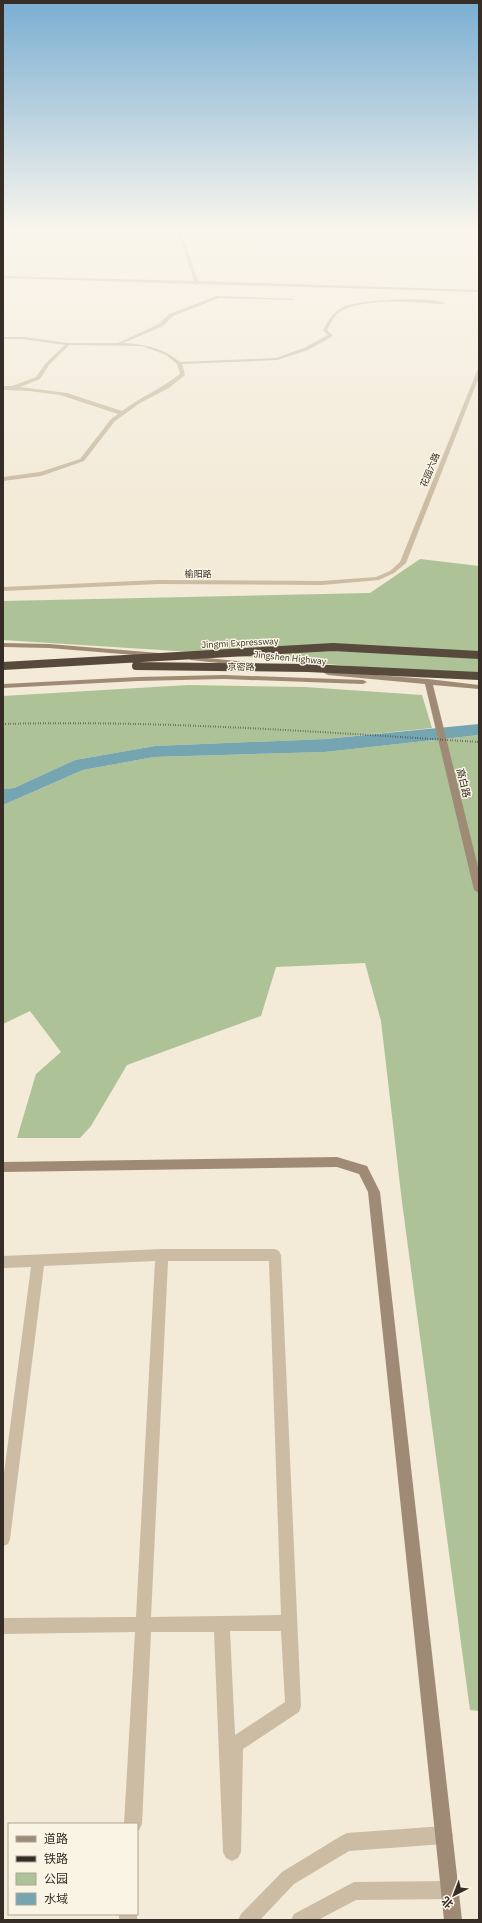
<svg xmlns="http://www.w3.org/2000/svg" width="482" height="1923" viewBox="0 0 482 1923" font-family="'IBM Plex Sans','Noto Sans SC',sans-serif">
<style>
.green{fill:#adc297}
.water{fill:#75a5b1}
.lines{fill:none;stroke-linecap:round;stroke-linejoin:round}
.street{fill:#cbbca3;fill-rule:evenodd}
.secondary{fill:#9f8b75;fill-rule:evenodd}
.rail{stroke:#362d26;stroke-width:2;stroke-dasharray:0.5 2;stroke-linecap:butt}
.highway-bridge{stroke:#57493c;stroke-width:8}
.labels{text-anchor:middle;stroke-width:3;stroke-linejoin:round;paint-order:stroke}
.far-street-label{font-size:9px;fill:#362d26;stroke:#faf4e4}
.street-label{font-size:10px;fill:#362d26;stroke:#faf4e4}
</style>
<rect width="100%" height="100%" fill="#f3ead8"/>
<path class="green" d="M420 559 479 566V675L361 667 192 652 3 640V601L370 593Z
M188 685 305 687 422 695 432 728 325 739 155 746 75 760 14 788 3 789V696Z
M479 735V1711L470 1710 402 1202 381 1021 365 963 276 967 261 1016 127 1065 91 1126 80 1138H17L36 1074 61 1052 30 1011 3 1024V805L83 770 154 757 325 752Z"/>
<path class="water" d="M479 724V735L325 752 154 757 83 770 3 805V789L14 788 75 760 155 746 325 739Z"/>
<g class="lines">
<path class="street" d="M177 231H181L198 281 479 290V292L199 284 197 285 195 284 3 278V276L194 281Z
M217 296 295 299 293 300 219 298 173 316 163 326 123 343C145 344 163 348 180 362L276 358 304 348 328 335 323 330C328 321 333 312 343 307 359 300 431 296 445 303L443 304C415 303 360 296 337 314 333 318 330 325 327 330L333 336 308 350 277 360 182 364 185 375 169 388 140 403 115 421 84 461 41 476 3 481V477L40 472 80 459 111 419 118 414 60 395 29 391 3 390V386H12L36 377 46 363 65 345 23 339H3V337H23L68 343H118L159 324 169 314ZM69 345 142 346 166 355 177 364 180 374C162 388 141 397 122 411L67 393 20 387 40 379 49 365Z
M479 370V377L406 563 394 573 379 580 322 585 158 584 3 591V587L158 580 322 581 376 577 390 571 400 562 477 371Z
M162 1249H275L279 1251 281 1255 301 1706 299 1712 243 1749 241 1852 238 1858 232 1861 226 1858 223 1852 214 1632H151L142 1824 139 1830 137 1831V1824H124L135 1632 3 1634V1618L136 1617 155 1261 44 1266 10 1539 8 1544 3 1546V1481L31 1267 3 1268V1256ZM168 1261H269L281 1615 151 1617ZM230 1631H281L285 1702 235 1735Z
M444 1826 450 1829 453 1835 450 1841 444 1844 349 1851 294 1884 260 1920H238L241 1914 282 1872 341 1836 347 1833Z
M450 1881 456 1884 459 1890 456 1896 450 1899 356 1900 318 1920H291L294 1914 354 1882Z
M119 1914H137V1920H119Z"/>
<path class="secondary" d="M3 643 49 644 159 653 163 655 159 657 49 648 3 647Z
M188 656 256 663 260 665 256 667 191 660 187 658Z
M325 671 428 679 479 685V689L433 685 479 871V893L474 890 425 684 328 675 324 673Z
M224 675 363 680 367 682 363 684 224 679 138 681 3 688V684L138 677Z
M337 1157 367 1166 380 1192 462 1920H444L368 1192 359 1174 337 1167 3 1172V1162Z"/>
<path class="rail" d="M3 724C162 720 320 732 479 742"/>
<path class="highway-bridge" d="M3 666 333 647 479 655
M136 666 308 668 479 676"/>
</g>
<linearGradient id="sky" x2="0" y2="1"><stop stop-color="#7aaed2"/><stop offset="0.46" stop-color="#faf6ed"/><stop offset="1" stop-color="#faf6ed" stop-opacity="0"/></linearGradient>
<rect width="482" height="500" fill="url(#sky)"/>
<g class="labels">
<g class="far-street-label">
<text transform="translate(430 470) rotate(-68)" y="3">花园六路</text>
<text x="198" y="577">榆阳路</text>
<text transform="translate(240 643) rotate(-3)" y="3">Jingmi Expressway</text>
<text transform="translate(290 658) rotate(6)" y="3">Jingshen Highway</text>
<text transform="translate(241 667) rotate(1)" y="3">京密路</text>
</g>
<g class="street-label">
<text transform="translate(464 783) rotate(76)" y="4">高白路</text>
</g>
</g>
<rect width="482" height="1923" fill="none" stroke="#362d26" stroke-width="8"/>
<rect x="8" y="1823" width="130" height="92" fill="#faf4e4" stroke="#aca498"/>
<rect x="16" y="1836" width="20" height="6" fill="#9f8b75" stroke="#aca498"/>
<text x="44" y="1843" font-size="12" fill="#362d26">道路</text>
<rect x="16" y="1856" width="20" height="6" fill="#362d26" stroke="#aca498"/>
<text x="44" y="1863" font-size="12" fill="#362d26">铁路</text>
<rect x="16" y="1873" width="20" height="12" fill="#adc297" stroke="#aca498"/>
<text x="44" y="1883" font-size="12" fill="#362d26">公园</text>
<rect x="16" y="1893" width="20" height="12" fill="#75a5b1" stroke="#aca498"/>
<text x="44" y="1903" font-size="12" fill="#362d26">水域</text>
<g transform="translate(454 1895) rotate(222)" stroke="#faf4e4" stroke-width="3" paint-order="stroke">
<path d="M0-3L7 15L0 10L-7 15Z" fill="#362d26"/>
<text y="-6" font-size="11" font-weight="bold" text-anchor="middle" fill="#362d26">北</text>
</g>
</svg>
